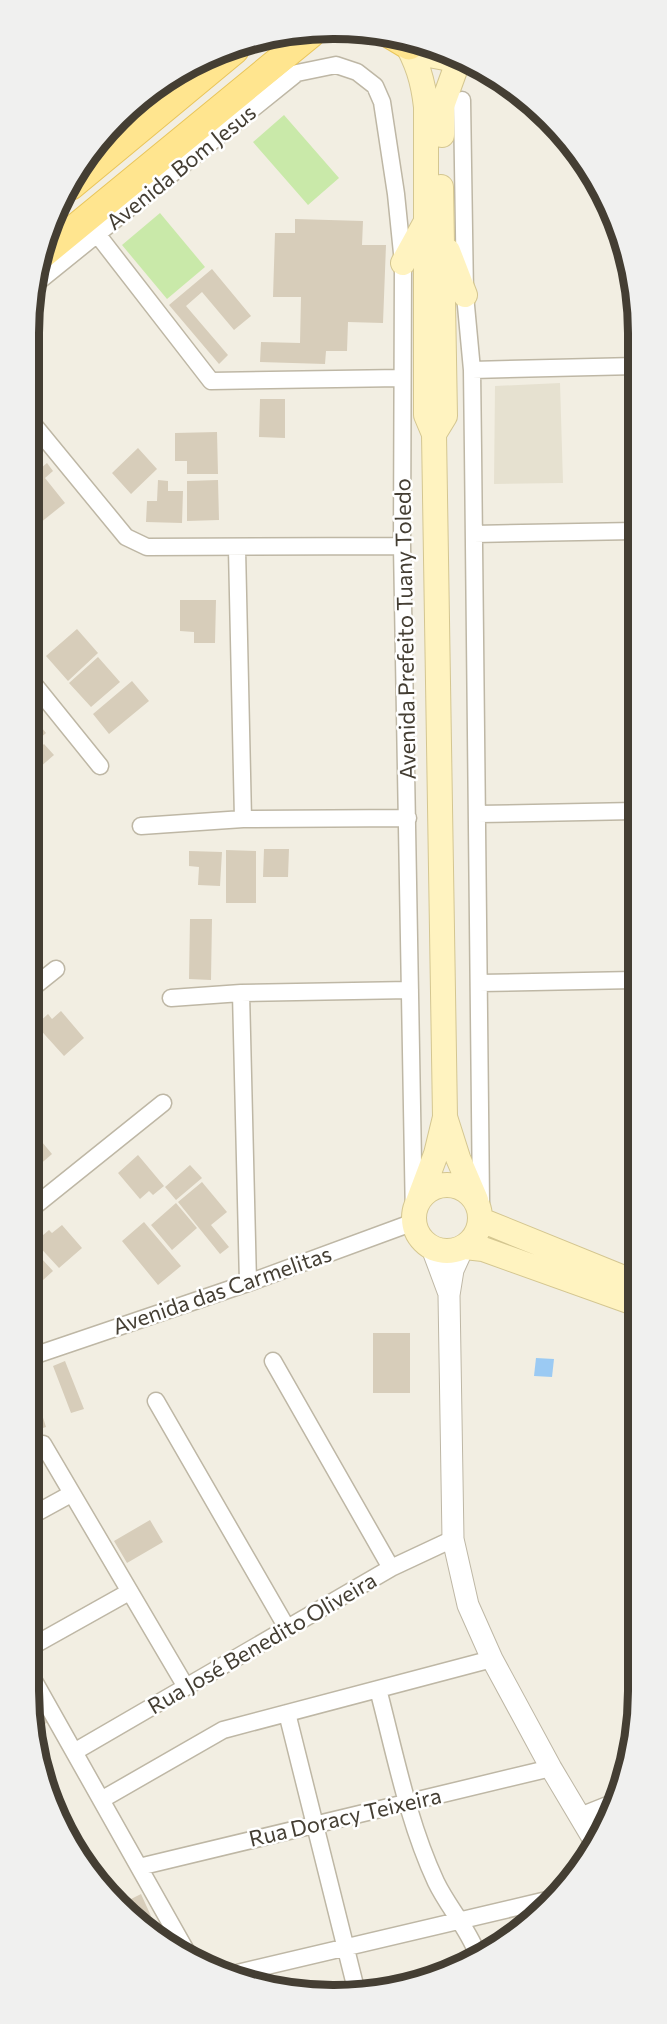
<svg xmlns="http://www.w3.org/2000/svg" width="667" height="2024" viewBox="0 0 667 2024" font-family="Commissioner,sans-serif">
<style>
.residential{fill:#e6e1d0}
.green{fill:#c9e9a9}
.water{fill:#9bcaf3}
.building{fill:#d7cdba}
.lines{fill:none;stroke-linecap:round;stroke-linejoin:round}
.minor-casing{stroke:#beb7a5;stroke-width:19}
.tertiary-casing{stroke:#beb7a5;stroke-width:23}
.secondary-casing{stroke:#d4c690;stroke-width:26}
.primary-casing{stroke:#e9c55a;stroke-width:29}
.minor{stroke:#fff;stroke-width:16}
.tertiary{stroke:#fff;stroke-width:21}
.secondary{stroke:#fff3c0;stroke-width:24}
.primary{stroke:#ffe58f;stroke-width:27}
.labels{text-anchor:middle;stroke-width:5;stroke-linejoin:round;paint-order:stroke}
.street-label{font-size:22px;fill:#443e33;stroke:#fff}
.rim{fill:none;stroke:#443e33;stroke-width:8}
</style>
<rect width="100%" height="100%" fill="#f2eee2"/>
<path class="residential" d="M560 383 563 483 494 484 495 386Z"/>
<path class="green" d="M284 115 339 178 308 205 253 142Z
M160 213 205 267 167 299 122 245Z"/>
<path class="water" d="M536 1358 554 1359 552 1377 534 1376Z"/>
<path class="building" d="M295 219 363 221 362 245H386L383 323 348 322 347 351H326L325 364 260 362 261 342 300 343 301 297H273L275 233H295Z
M212 269 251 316 234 330 202 292 186 306 228 355 219 364 169 305Z
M260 399H285V438L259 437Z
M217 432 218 474H187V461H175V433Z
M138 448 157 469 131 494 112 473Z
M47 463 53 471 45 478 65 503 35 527 34 494 37 491 34 488V474Z
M158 480 168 481V491H183L182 523 146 522 147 501H157Z
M218 480 219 520 187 521V481Z
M180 600H216L215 643H194V632L180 631Z
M77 629 98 653 68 681 46 656Z
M98 657 120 682 91 707 69 683Z
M132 681 149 701 109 734 93 714Z
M33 717 46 733 32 745Z
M44 744 54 755 32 774V755Z
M264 849H289L288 877H263Z
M226 850 256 851V903H226Z
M189 851 222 852 220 886 198 885 199 867 189 866Z
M190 919H212L211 980 189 979Z
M61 1011 84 1038 64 1056 36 1025 48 1014 52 1019Z
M31 1129 52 1154 37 1167 31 1162Z
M138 1155 164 1186 153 1195 149 1191 140 1199 118 1173Z
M190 1165 202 1178 176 1200 165 1187Z
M202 1182 227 1212 211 1225 229 1247 220 1254 178 1202Z
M176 1203 197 1228 172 1250 151 1225Z
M144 1222 181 1266 158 1285 122 1241Z
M62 1225 82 1248 59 1268 35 1242 49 1230 52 1233Z
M30 1246 53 1271 32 1290 30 1288Z
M373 1333H410V1393H373Z
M65 1361 84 1409 71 1413 53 1366Z
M33 1386 46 1427 30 1432V1387Z
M150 1520 163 1542 127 1563 114 1541Z
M29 1679 52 1720 36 1729 29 1690Z
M110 1877 124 1897 117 1902 100 1884Z
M141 1894 151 1916 142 1921 121 1904Z"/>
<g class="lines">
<defs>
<path id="minor" d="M462 100 465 295 472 370 473 451 481 1203
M97 234 211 381 401 378
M34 285 297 73 336 65 357 72 375 86 382 102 396 194 403 263 402 546 414 1219
M472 370 636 366
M34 425 126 537 147 547 402 546
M474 534 635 531
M237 549 243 819
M33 683 100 766
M478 814 635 811
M141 826 243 819 408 818
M479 983 634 980
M31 989 56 969
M241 993 248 1283
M171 998 241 993 410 990
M31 1209 163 1103
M30 1357 248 1283 414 1222
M273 1361 391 1568
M156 1401 287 1628
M43 1444 186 1687
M29 1517 71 1494
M29 1648 129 1592
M29 1672 189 1956
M378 1689C395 1754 408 1822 436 1882 448 1907 467 1927 477 1953
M287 1713 356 1989
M74 1752 391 1568 453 1539
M101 1800 223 1730 492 1659
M580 1816 610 1804
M139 1867 551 1768
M233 1974 551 1899"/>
<path id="tertiary" d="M432 1248 448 1291
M463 1248 453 1270 449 1295 453 1539 468 1605 492 1659 551 1768 595 1842"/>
<path id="secondary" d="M404 39C417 62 423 80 426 107V415L434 434 445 1117 436 1154 418 1202
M413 52 445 58 450 56
M442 135V106L459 59
M448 251 465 295
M403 263 424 225
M434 434 445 416 441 187
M445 1117 458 1158 476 1200
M414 1218a33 33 0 1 1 66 0a33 33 0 1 1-66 0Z
M481 1220 634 1282
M465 1247 483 1249 634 1303"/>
<path id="primary" d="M389 34 409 46
M71 186 235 50
M42 255 311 34"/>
</defs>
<use href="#minor" class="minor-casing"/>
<use href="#tertiary" class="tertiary-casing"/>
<use href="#secondary" class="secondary-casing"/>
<use href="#primary" class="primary-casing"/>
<use href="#minor" class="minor"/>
<use href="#tertiary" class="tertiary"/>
<use href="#secondary" class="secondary"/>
<use href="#primary" class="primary"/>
</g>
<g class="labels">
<g class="street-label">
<text transform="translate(181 167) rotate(-39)" y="8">Avenida Bom Jesus</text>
<text transform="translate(405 629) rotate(-91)" y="8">Avenida Prefeito Tuany Toledo</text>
<text transform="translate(222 1290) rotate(-19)" y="8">Avenida das Carmelitas</text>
<text transform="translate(262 1643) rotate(-30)" y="8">Rua José Benedito Oliveira</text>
<text transform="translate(345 1817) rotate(-13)" y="8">Rua Doracy Teixeira</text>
</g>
</g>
<path d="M0 0H667V2024H0ZM333 39H334A294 294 0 0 1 628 333V1691A294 294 0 0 1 334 1985H333A294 294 0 0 1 39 1691V333A294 294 0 0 1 333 39Z" fill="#f0f0ef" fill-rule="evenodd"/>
<path class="rim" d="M333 39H334A294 294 0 0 1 628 333V1691A294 294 0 0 1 334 1985H333A294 294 0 0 1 39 1691V333A294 294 0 0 1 333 39Z"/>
</svg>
